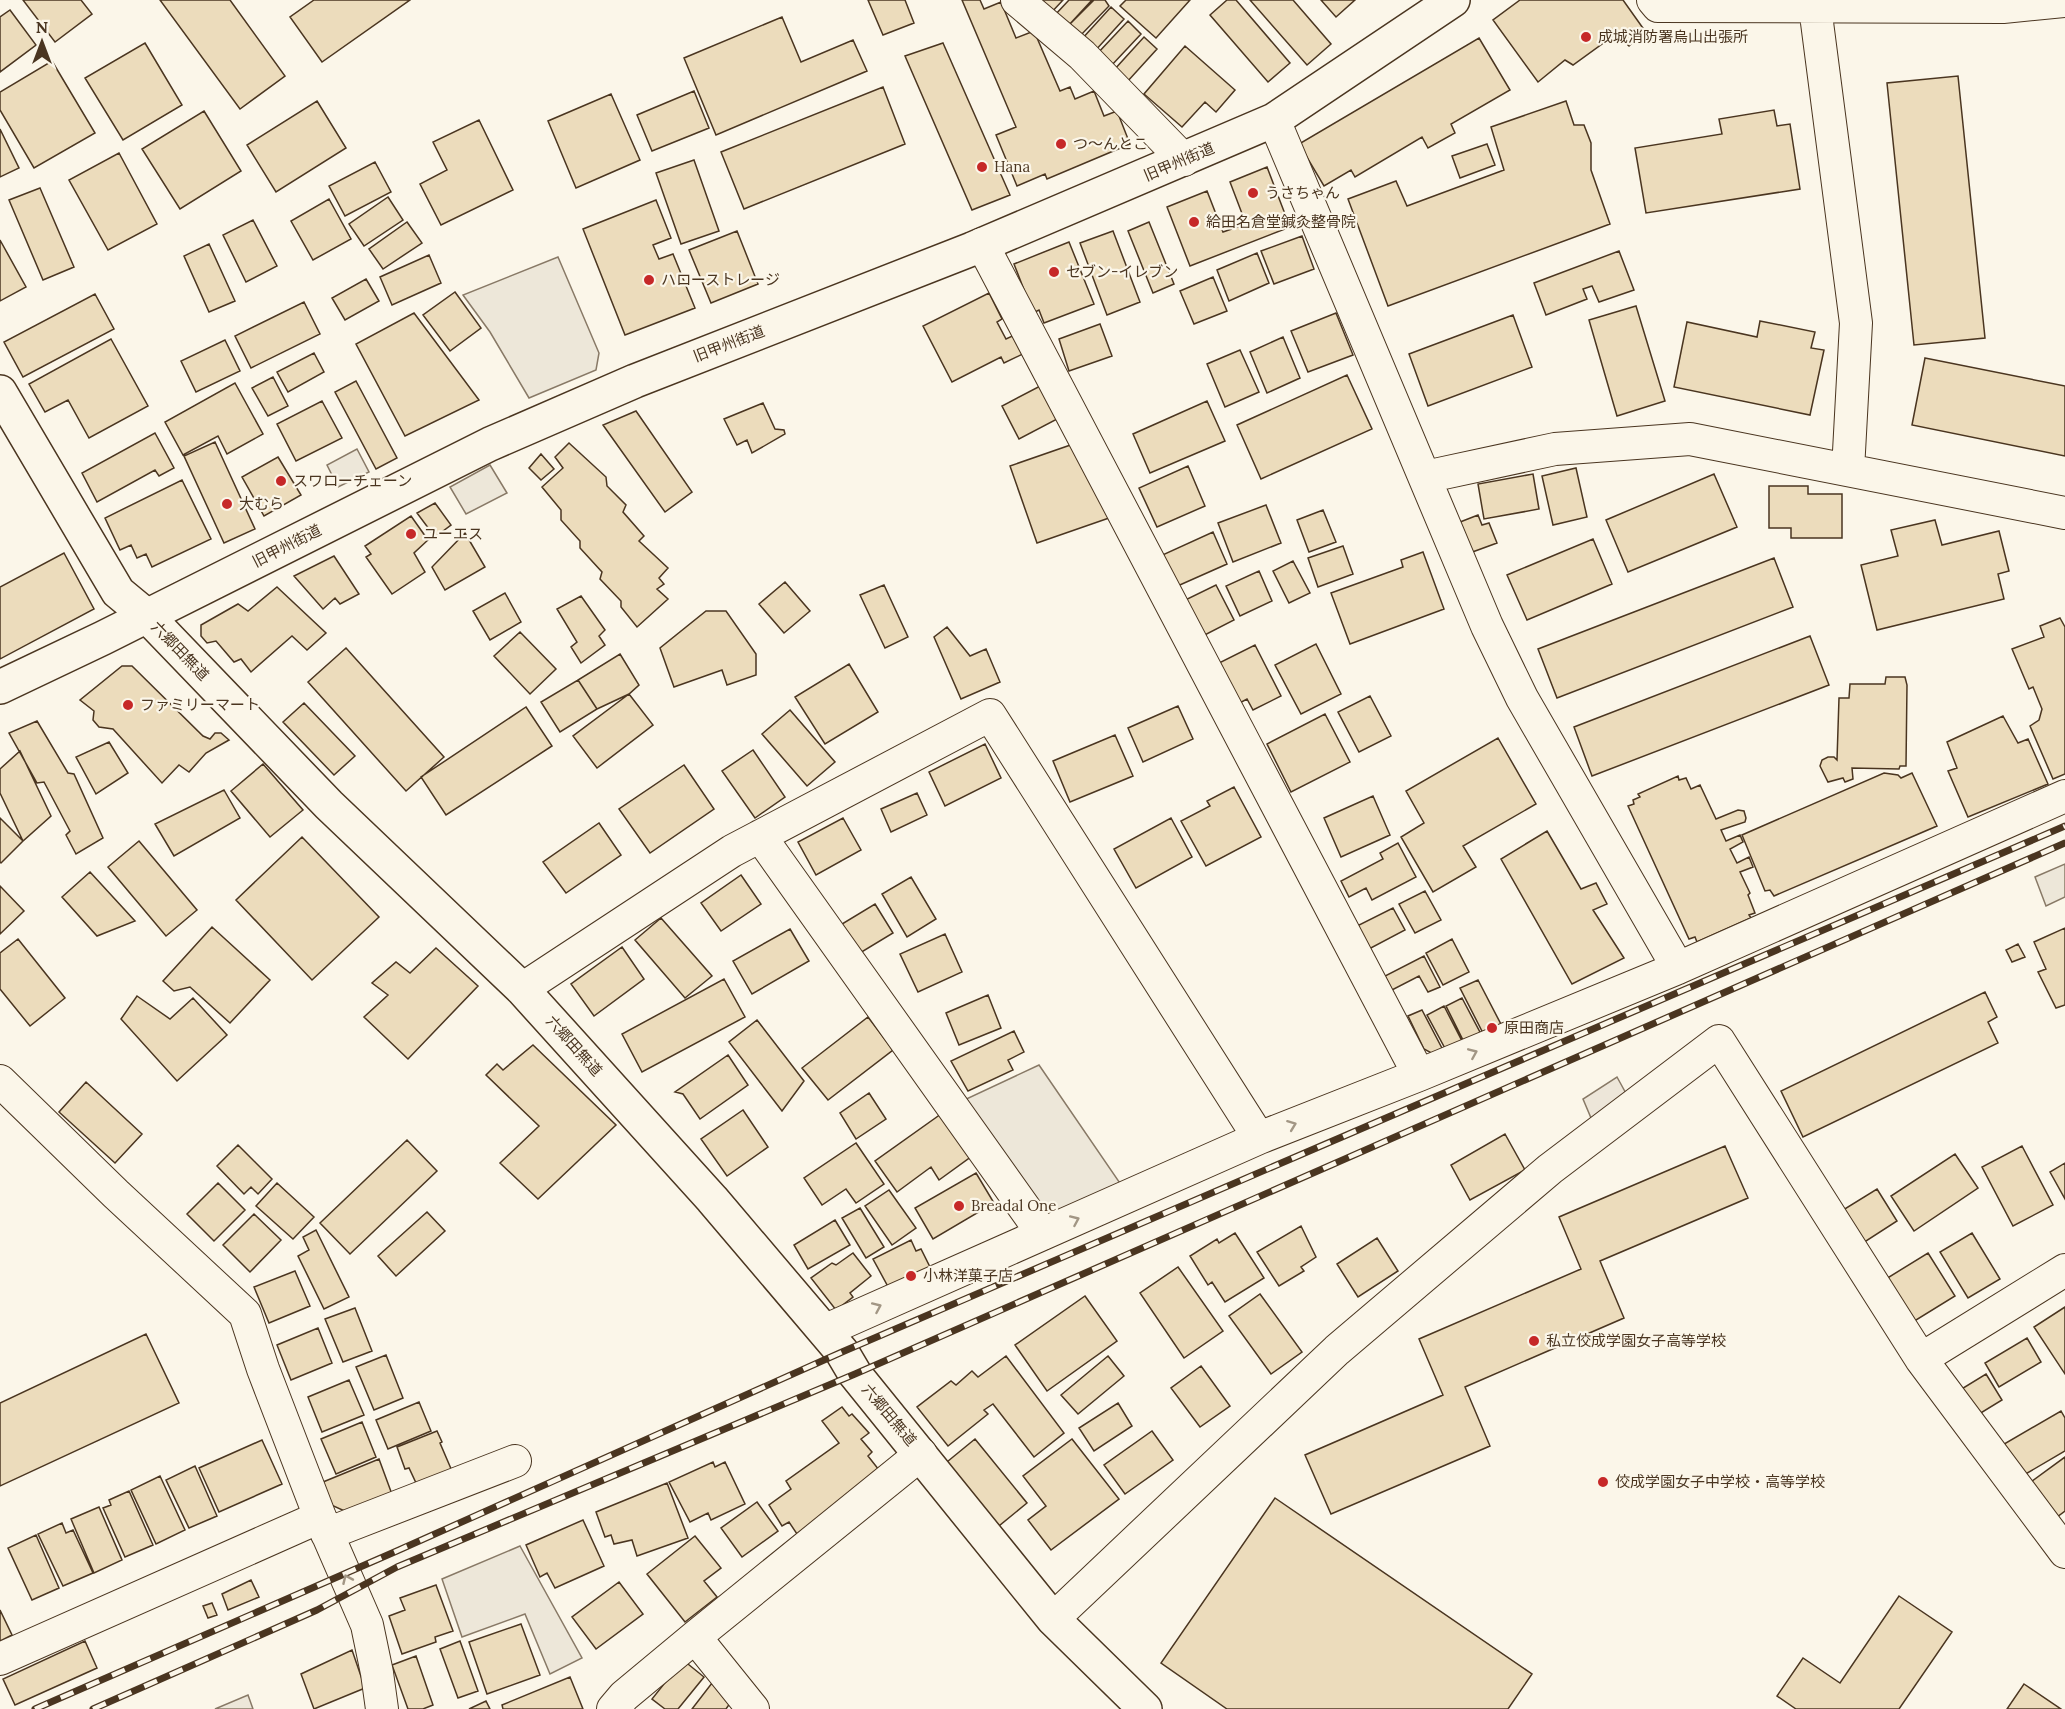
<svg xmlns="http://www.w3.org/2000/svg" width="2065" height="1709" viewBox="0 0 2065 1709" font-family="Lora,'Noto Sans JP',serif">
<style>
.green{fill:#ede6d9;stroke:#887966;stroke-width:1.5}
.parking{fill:#ede7d9;stroke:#887966;stroke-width:1.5}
.building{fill:#ecdcbc;stroke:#4a3520;stroke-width:1.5}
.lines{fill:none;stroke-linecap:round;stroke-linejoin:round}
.street-casing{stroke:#4a3520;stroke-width:34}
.secondary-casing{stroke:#4a3520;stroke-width:36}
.street{stroke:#fbf6e9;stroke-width:32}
.secondary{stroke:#fbf6e9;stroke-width:33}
.rail-casing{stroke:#4a3520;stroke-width:7}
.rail{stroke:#fbf6e9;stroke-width:4.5;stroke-dasharray:14;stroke-linecap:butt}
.oneway{stroke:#a29684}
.poi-dot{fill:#c62828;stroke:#fbf6e9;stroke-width:2}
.labels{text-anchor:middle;stroke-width:4.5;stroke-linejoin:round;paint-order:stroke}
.poi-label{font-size:15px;fill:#4a3520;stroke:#fbf6e9;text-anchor:start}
.street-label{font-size:15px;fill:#4a3520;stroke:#fbf6e9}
</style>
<rect width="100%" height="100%" fill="#fbf6e9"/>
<path class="green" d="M1617 1077 1628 1097 1594 1125 1583 1099Z"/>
<path class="parking" d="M558 257 599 353 596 370 529 398 490 332 463 295Z
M357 449 369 472 338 487 327 465Z
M490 465 507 493 466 514 450 487Z
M2065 864V897L2046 906 2035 877Z
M1039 1065 1124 1189 1044 1217 962 1101Z
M520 1546 582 1658 550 1674 525 1614 462 1637 442 1579Z
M248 1695 253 1709H215Z"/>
<path class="building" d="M23 0H81L92 14 55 42Z
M160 0H230L285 76 240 109Z
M314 0H410L322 62 290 17Z
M868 0H905L914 23 883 35Z
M962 0H980L984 9 1001 2 1016 38 1034 31 1060 91 1070 87 1075 99 1094 91 1104 116 1117 111 1130 144 1047 179 1045 174 1017 186 996 135 1016 127Z
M1035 0H1063L1050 14Z
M1069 0H1092L1068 26 1055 15Z
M1094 0H1105L1109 6 1080 36 1069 25Z
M1126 0H1190L1156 38 1120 6Z
M1227 0H1236L1290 63 1268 82 1210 15Z
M1250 0H1293L1331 44 1307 65Z
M1321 0H1355L1336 17Z
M1520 0H1623L1645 31 1629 46 1616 34 1573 65 1565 60 1538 82 1493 20Z
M1111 7 1124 19 1094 52 1081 40Z
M10 10 36 45 0 72V17Z
M782 17 801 62 853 40 867 71 716 135 684 58Z
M1128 21 1141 34 1111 66 1097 54Z
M1144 37 1157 49 1127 82 1114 70Z
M1479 38 1510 90 1451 124 1455 133 1428 148 1422 137 1355 177 1351 170 1324 186 1299 144Z
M145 43 182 105 123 140 85 78Z
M943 43 1010 195 972 210 905 56Z
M1185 46 1235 90 1216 112 1205 102 1182 127 1144 94Z
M52 61 95 133 34 168 0 110V92Z
M1958 76 1985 338 1914 345 1887 83Z
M883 87 905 144 744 209 721 152Z
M694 91 709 128 652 151 637 115Z
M611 94 640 160 576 188 548 121Z
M317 101 346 148 276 192 247 145Z
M1566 101 1574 125H1584L1591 143V170L1610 224 1388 306 1348 199 1396 181 1407 206 1504 170 1491 127Z
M1774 110 1777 126 1790 124 1800 189 1646 213 1635 148 1722 134 1719 119Z
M204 111 241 171 180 209 142 149Z
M479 120 513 190 441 225 420 184 447 170 433 142Z
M0 129 19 168 0 177Z
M1487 144 1495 165 1460 178 1452 156Z
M119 153 157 224 108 250 69 180Z
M694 160 719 231 681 244 656 173Z
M375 162 391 192 345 216 329 186Z
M1267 167 1290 227 1190 266 1167 207 1207 191 1223 232 1246 224 1230 182Z
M40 188 74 267 43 280 9 200Z
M388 197 403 220 364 246 349 224Z
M329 199 351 239 313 260 291 221Z
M656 200 671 238 653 245 659 259 673 254 695 308 625 335 583 229Z
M253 220 277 266 246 282 223 235Z
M407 222 422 243 383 269 369 249Z
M1149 222 1174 284 1153 293 1128 231Z
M737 231 758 284 711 303 689 250Z
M1113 231 1140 302 1107 315 1080 243Z
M1302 236 1314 269 1274 284 1261 251Z
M0 240 26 287 0 301Z
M1069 242 1094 304 1044 323 1039 310 1033 313 1014 264Z
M209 244 235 301 209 312 184 256Z
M1619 251 1634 290 1599 302 1592 286 1583 289 1587 299 1546 315 1534 283Z
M1257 253 1269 283 1229 301 1217 270Z
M429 255 441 283 392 305 380 277Z
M1213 277 1227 311 1194 324 1180 291Z
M366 279 379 301 345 320 332 298Z
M455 292 481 328 450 351 423 315Z
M989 293 1002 319 997 322 1006 339 1019 333 1029 351 1004 363 1001 357 952 382 923 326Z
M95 294 114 329 23 377 4 342Z
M304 302 320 334 251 368 235 336Z
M1636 306 1665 401 1617 416 1589 320Z
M414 313 479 400 405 436 356 344Z
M1336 313 1353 355 1308 372 1291 331Z
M1513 315 1532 367 1428 406 1409 354Z
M1760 321 1815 332 1811 348 1824 350 1810 415 1674 387 1687 322 1757 337Z
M1100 324 1112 356 1069 371 1059 339Z
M1283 337 1300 378 1267 393 1250 352Z
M111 339 148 406 89 438 68 400 45 412 29 384Z
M225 340 240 371 196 392 181 361Z
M1240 350 1259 392 1225 407 1207 364Z
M314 353 324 372 288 392 277 372Z
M1925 358 2065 386V456L1912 425Z
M1347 375 1372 429 1261 479 1237 425Z
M273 377 288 406 268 416 252 388Z
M356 381 397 458 376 469 335 392Z
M235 383 263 434 227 454 218 436 183 455 165 422Z
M1044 384 1061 417 1019 439 1002 406Z
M322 401 342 438 296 461 277 424Z
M1207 401 1225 441 1150 473 1133 434Z
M763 403 775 429 784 430 785 434 752 453 747 440 737 445 724 419Z
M636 411 692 492 665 512 603 425Z
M155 433 174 468 159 476 155 470 97 502 82 473Z
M1082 441 1109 518 1037 543 1010 466Z
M215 442 255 529 224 543 184 456Z
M569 443 606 477 607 486 626 505 623 512 644 536 639 541 668 568 659 578 664 584 657 589 668 599 637 627 621 607V601L600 579 602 572 580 548V541L561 520V510L542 487 563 468 555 457Z
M541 454 554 469 541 480 529 468Z
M278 457 301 495 264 516 242 477Z
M1188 466 1205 506 1157 527 1139 488Z
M1576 468 1587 517 1553 525 1542 476Z
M1533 474 1539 509 1484 519 1478 484Z
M1714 474 1737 527 1628 572 1606 520Z
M182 480 211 539 152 567 146 554 137 558 131 545 120 550 105 518Z
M1769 486H1808V494H1842V538H1791V528H1769Z
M435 503 451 525 435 537 417 513Z
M1266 505 1281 543 1233 562 1218 523Z
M1323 510 1336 542 1309 552 1297 520Z
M1478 515 1482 525 1489 523 1497 543 1467 554 1455 524Z
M411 516 428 540 414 553 425 572 392 594 366 557 371 554 365 546Z
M1935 520 1942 545 1999 531 2009 571 1998 574 2004 599 1877 630 1861 565 1898 556 1891 530Z
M1213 532 1227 564 1173 588 1158 557Z
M465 533 485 567 445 590 432 567Z
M1593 539 1612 584 1527 620 1507 575Z
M1343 546 1353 574 1318 587 1308 558Z
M1423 552 1444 609 1350 644 1331 593 1403 567 1401 560Z
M64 553 94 609 0 659V587Z
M334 556 359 594 340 604 335 598 323 609 294 576Z
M1774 558 1793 607 1557 698 1538 649Z
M1293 561 1310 593 1289 603 1273 571Z
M1259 571 1272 601 1240 616 1226 586Z
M785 582 810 611 784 633 759 604Z
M884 585 908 637 885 648 860 595Z
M1216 585 1234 620 1195 640 1177 604Z
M277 587 326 633 307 650 292 636 251 672 241 659 234 662 216 641 207 643 201 636V625L238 604 248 611Z
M505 593 521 622 490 640 473 611Z
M581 596 605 630 599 636 605 645 581 663 571 647 577 642 557 609Z
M706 611H726L756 654V675L727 685 722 670 674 687 660 648Z
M2060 618 2065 627V774L2053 779 2030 726 2039 720 2042 709 2033 687 2029 689 2012 649 2044 637 2040 626Z
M947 627 970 656 986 649 1000 682 961 699 934 637Z
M520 632 556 669 530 694 494 656Z
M1810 636 1829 685 1592 776 1574 727Z
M1316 644 1341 694 1301 714 1275 665Z
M1255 645 1281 696 1253 710 1247 699 1234 706 1213 666Z
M346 648 444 757 406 791 308 682Z
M620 654 639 685 629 694 597 709 578 680Z
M849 664 878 712 825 744 795 697Z
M122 666H132L203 736 210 739 215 733H221L229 740 206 753 189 772 179 765 162 783 113 729 99 727 93 720 94 711 80 700Z
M1886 677H1905L1907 685 1906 766H1900L1899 769 1852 768 1853 779 1845 782 1843 778 1828 782 1820 766 1822 760 1828 757H1834L1837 760 1839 698H1849L1850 684H1885Z
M578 680 597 709 560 732 541 702Z
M629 694 653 725 597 768 573 736Z
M1370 696 1391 736 1359 752 1338 712Z
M304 703 355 756 334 775 283 722Z
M1178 706 1193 739 1143 762 1128 728Z
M526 707 552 746 446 815 421 777Z
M790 710 835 762 807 786 762 734Z
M1325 714 1350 762 1291 792 1267 744Z
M2003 716 2018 743 2028 739 2048 784 1968 817 1948 771 1957 768 1947 742Z
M37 721 68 773 74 774 103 838 76 854 66 835 70 831 44 782 37 783 9 733Z
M1115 735 1133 776 1070 802 1053 761Z
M1498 738 1536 804 1463 846 1476 867 1433 892 1401 837 1424 823 1406 791Z
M109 742 128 773 96 794 76 757Z
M985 744 1001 778 945 806 929 772Z
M753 750 785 797 755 818 722 771Z
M20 751 51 816 23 841 0 793V769Z
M263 764 303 810 270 837 231 791Z
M684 765 714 809 650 853 619 809Z
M1884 773 1898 775 1901 778 1912 773 1937 826 1774 896 1770 890 1765 891 1742 835Z
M1678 776 1679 780 1686 778 1691 789 1700 785 1716 819 1738 810 1744 811 1746 818 1745 822 1721 830 1726 841 1740 835 1743 842 1730 849 1737 863 1749 857 1753 867 1740 872 1750 893 1748 895 1755 913 1749 915 1751 918 1697 942 1695 937 1689 939 1628 806 1634 804 1633 800 1640 797 1638 794Z
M1234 787 1261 837 1206 866 1181 821 1210 806 1207 801Z
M224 790 240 818 174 856 155 824Z
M917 793 927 815 891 832 881 809Z
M1373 796 1390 835 1341 857 1324 818Z
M0 818 23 841 1 863 0 862Z
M843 818 861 850 816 875 798 842Z
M1171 818 1192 857 1136 888 1114 849Z
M599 823 621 855 566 893 543 862Z
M1547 831 1581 889 1596 883 1607 904 1593 910 1624 958 1572 984 1501 859Z
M302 837 379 917 312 980 236 900Z
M139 841 197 910 166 936 108 867Z
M1398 843 1416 877 1372 900 1366 888 1349 897 1341 881 1383 859 1380 853Z
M90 872 135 921 97 936 62 897Z
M741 875 761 904 721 931 701 903Z
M911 877 936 919 907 937 882 894Z
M0 886 24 911 0 934Z
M1425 891 1441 920 1415 933 1399 904Z
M875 904 893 933 860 953 842 924Z
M1393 908 1405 930 1369 949 1357 926Z
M661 918 712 976 685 998 635 940Z
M212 927 270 980 230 1023 190 987 174 991 163 981Z
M2065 928V1005L2056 1008 2038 972 2046 969 2034 942Z
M790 929 809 961 752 994 733 961Z
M945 934 962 972 918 992 900 954Z
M18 939 65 998 30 1026 0 989V953Z
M1452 939 1469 972 1443 985 1426 953Z
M2018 944 2025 957 2012 962 2006 950Z
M622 947 644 979 594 1016 571 984Z
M436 948 478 986 408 1059 364 1017 388 995 372 983 396 962 410 973Z
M1424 956 1440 987 1428 992 1419 976 1392 990 1385 976Z
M724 979 745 1017 642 1072 622 1034Z
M1478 980 1504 1030 1486 1039 1460 988Z
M1985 992 1997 1017 1988 1022 1998 1043 1803 1137 1781 1091Z
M988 995 1001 1028 959 1045 946 1013Z
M137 996 170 1019 193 998 227 1035 177 1081 121 1019Z
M1462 998 1482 1036 1465 1044 1446 1006Z
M1444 1006 1463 1043 1447 1052 1427 1015Z
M1422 1010 1444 1052 1435 1055 1424 1049 1408 1016Z
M868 1017 893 1050 828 1100 802 1068Z
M757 1020 804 1081 782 1111 729 1042Z
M1014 1031 1024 1052 1008 1060 1013 1070 968 1091 951 1061Z
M533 1045 616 1125 538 1199 500 1163 539 1126 486 1075 497 1064 503 1070Z
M728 1055 748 1085 700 1119 683 1094 675 1092Z
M86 1082 142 1134 115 1163 59 1112Z
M869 1093 886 1119 856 1139 840 1113Z
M743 1110 768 1147 727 1176 701 1139Z
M941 1114 972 1156 939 1180 931 1167 897 1192 875 1161Z
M1505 1134 1525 1170 1470 1200 1451 1165Z
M407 1140 437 1171 350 1254 320 1223Z
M856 1143 884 1184 856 1203 846 1189 822 1205 804 1178Z
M238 1145 272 1179 258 1194 251 1187 244 1194 217 1166Z
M1725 1146 1748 1198 1600 1261 1624 1318 1465 1387 1490 1446 1331 1514 1305 1455 1443 1395 1419 1339 1581 1269 1559 1217Z
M2022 1146 2053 1205 2013 1226 1982 1167Z
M1955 1154 1978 1188 1914 1231 1891 1196Z
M2065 1163V1199L2050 1172Z
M976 1173 994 1203 933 1239 915 1208Z
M218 1183 245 1210 214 1241 187 1214Z
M277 1183 314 1217 293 1239 256 1206Z
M1877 1189 1897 1221 1863 1243 1843 1210Z
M889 1190 916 1228 892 1245 865 1206Z
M860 1208 884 1247 866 1258 842 1218Z
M427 1212 445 1231 396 1276 378 1256Z
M254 1214 281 1240 250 1272 223 1245Z
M835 1220 850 1245 808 1269 794 1245Z
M1301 1226 1316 1257 1301 1267 1304 1271 1279 1286 1257 1252Z
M316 1230 349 1297 324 1309 298 1256 309 1250 303 1237Z
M1235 1233 1264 1278 1225 1302 1212 1282 1208 1285 1190 1256 1217 1239 1219 1243Z
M1972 1233 2000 1279 1968 1298 1940 1252Z
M1377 1238 1398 1271 1358 1297 1337 1264Z
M911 1240 916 1251 921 1249 933 1273 892 1294 873 1259Z
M853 1253 871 1276 850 1293 853 1297 836 1310 811 1278 832 1263 836 1265Z
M1928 1253 1955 1296 1908 1325 1881 1282Z
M1178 1267 1223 1331 1184 1358 1140 1293Z
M295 1271 310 1306 269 1323 254 1287Z
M1260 1294 1302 1352 1271 1374 1229 1316Z
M1085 1296 1117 1341 1047 1391 1015 1345Z
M2065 1307V1374L2034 1327Z
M355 1308 372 1351 343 1362 325 1319Z
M318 1328 332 1363 291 1380 277 1345Z
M146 1334 179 1403 0 1486V1403Z
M2027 1338 2041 1362 1999 1387 1985 1363Z
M386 1355 403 1398 374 1410 356 1367Z
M1006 1356 1064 1433 1034 1457 993 1404 984 1410 988 1414 948 1446 917 1407 951 1381 956 1385 972 1371 978 1377Z
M1108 1356 1124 1376 1078 1414 1061 1395Z
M1201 1366 1230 1406 1200 1427 1171 1388Z
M1986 1374 2002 1400 1971 1419 1955 1393Z
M349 1380 364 1415 322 1432 308 1397Z
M419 1402 431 1431 388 1449 376 1420Z
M1118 1403 1132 1426 1094 1451 1079 1428Z
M842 1407 849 1416 852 1414 869 1433 861 1439 872 1452 868 1456 883 1475 799 1537 789 1522 782 1526 769 1505 791 1489 786 1481 839 1443 822 1421Z
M2061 1411 2065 1418V1451L2017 1479 1999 1447Z
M362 1422 376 1457 336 1474 321 1439Z
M437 1431 442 1442 440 1443 452 1471 417 1485 409 1468 405 1469 397 1447Z
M1152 1431 1173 1460 1125 1494 1104 1465Z
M975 1439 1027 1503 994 1530 942 1466Z
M1072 1439 1119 1499 1051 1550 1028 1520 1046 1506 1023 1476Z
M262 1440 282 1484 219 1512 199 1468Z
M2065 1457V1511L2053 1520 2028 1484Z
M379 1459 393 1497 349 1513 329 1504 323 1482Z
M713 1462 715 1467 725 1462 745 1504 711 1520 708 1513 690 1522 669 1482Z
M195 1466 217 1516 189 1528 166 1480Z
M160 1476 185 1530 156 1544 131 1490Z
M667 1483 688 1538 637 1556 632 1540 614 1544 611 1535 605 1537 596 1512Z
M129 1491 153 1545 125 1557 103 1508 111 1505 109 1500Z
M1275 1498 1532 1674 1508 1709H1227L1161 1663Z
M757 1502 778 1531 742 1557 721 1528Z
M99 1507 122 1560 94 1573 71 1519Z
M583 1520 604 1566 555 1588 547 1573 540 1577 526 1545Z
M62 1523 66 1533 73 1530 93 1573 63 1586 38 1534Z
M36 1535 59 1588 32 1600 8 1548Z
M695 1536 721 1568 704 1581 717 1597 685 1622 647 1574Z
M251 1580 259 1597 228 1610 222 1594Z
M619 1582 643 1614 596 1649 572 1617Z
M436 1585 453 1631 435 1637 436 1642 402 1654 389 1616 405 1610 400 1598Z
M1899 1596 1952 1632 1899 1709H1796L1777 1696 1803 1658 1840 1683Z
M212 1603 217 1615 208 1618 203 1606Z
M0 1610 12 1635 0 1641Z
M521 1624 540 1675 487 1694 469 1642Z
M85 1641 97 1668 15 1705 3 1679Z
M460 1641 478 1691 458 1698 440 1649Z
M352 1650 365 1688 314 1709 301 1674Z
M416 1656 433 1705 423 1709H408L392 1665Z
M683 1660 704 1677 678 1709H665L652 1699Z
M570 1677 583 1709H503L502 1705Z
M712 1683 733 1699 726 1709H692Z
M2024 1684 2061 1709H2007Z
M486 1701 490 1709H469Z"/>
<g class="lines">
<defs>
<path id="street" d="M1017 0 1082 55 1184 160
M1653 0 1658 6 2003 7 2065 1
M1815 7 1856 323 1848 470
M1274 120 1487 626 1522 698 1678 968
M982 244 1419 1075
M1425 477 1555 449 1690 439 2065 513
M760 836 1043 1234
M522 989 732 851 990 715 1259 1138
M0 1081 116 1194 245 1314 263 1369 320 1517 367 1625 377 1673 382 1709
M824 1331 1259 1138 1419 1075 1678 968 2065 796
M1921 1359 2065 1270
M327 1534 515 1461
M1053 1619 1337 1350 1550 1169 1719 1041 1921 1359 2065 1552
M695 1637 753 1709
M0 1659 320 1517
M613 1709 624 1696 695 1637 921 1454"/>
<path id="secondary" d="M0 392 118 592 147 616 329 805 522 989 712 1199 842 1352 855 1374 1053 1619 1145 1709
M0 687 103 638 490 444 635 381 972 249 1274 120 1453 0"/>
</defs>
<use href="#street" class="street-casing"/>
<use href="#secondary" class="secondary-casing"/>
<use href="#street" class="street"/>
<use href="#secondary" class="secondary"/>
<defs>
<path id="rail" d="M35 1709 399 1550 842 1352 2065 826
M93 1709 317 1610 397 1567 855 1374 2065 843"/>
</defs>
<use href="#rail" class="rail-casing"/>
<use href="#rail" class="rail"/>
</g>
<defs><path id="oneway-chevron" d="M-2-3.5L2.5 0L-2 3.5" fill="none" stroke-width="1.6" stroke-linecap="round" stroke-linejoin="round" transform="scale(1.5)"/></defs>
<g class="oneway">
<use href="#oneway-chevron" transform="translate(1473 1053) rotate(-23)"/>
<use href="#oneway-chevron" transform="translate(1292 1125) rotate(-21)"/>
<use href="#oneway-chevron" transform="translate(1075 1220) rotate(-24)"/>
<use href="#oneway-chevron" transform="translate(877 1307) rotate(-24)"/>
<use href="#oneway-chevron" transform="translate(347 1579) rotate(-114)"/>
</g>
<g class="poi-dot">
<circle cx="1586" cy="37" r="6"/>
<circle cx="1061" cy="144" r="6"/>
<circle cx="982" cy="167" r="6"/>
<circle cx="1253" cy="193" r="6"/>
<circle cx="1194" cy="222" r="6"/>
<circle cx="1054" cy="272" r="6"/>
<circle cx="649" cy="280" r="6"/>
<circle cx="281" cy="481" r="6"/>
<circle cx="227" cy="504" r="6"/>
<circle cx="411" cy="534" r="6"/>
<circle cx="128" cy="705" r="6"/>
<circle cx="1492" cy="1028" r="6"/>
<circle cx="959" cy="1206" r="6"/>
<circle cx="911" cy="1276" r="6"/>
<circle cx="1534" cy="1341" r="6"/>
<circle cx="1603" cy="1482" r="6"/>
</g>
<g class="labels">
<g class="poi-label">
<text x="1598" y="42">成城消防署烏山出張所</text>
<text x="1073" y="149">つ～んとこ</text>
<text x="994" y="172">Hana</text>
<text x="1265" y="198">うさちゃん</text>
<text x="1206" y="227">給田名倉堂鍼灸整骨院</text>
<text x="1066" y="277">セブン-イレブン</text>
<text x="661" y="285">ハローストレージ</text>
<text x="293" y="486">スワローチェーン</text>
<text x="239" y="509">大むら</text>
<text x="423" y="539">ユーエス</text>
<text x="140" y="710">ファミリーマート</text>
<text x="1504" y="1033">原田商店</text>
<text x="971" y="1211">Breadal One</text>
<text x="923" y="1281">小林洋菓子店</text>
<text x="1546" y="1346">私立佼成学園女子高等学校</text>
<text x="1615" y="1487">佼成学園女子中学校・高等学校</text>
</g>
<g class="street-label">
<text transform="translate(1179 162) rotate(-23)" y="5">旧甲州街道</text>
<text transform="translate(729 344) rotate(-21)" y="5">旧甲州街道</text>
<text transform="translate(287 546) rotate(-27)" y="5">旧甲州街道</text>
<text transform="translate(180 651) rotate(46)" y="5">六郷田無道</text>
<text transform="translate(574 1046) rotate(48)" y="5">六郷田無道</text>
<text transform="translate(889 1415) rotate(50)" y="5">六郷田無道</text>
</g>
</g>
<g transform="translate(42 42)" stroke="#fbf6e9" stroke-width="4.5" paint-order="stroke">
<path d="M0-4.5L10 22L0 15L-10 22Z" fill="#4a3520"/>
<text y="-9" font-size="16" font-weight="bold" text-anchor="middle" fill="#4a3520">N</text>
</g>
</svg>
